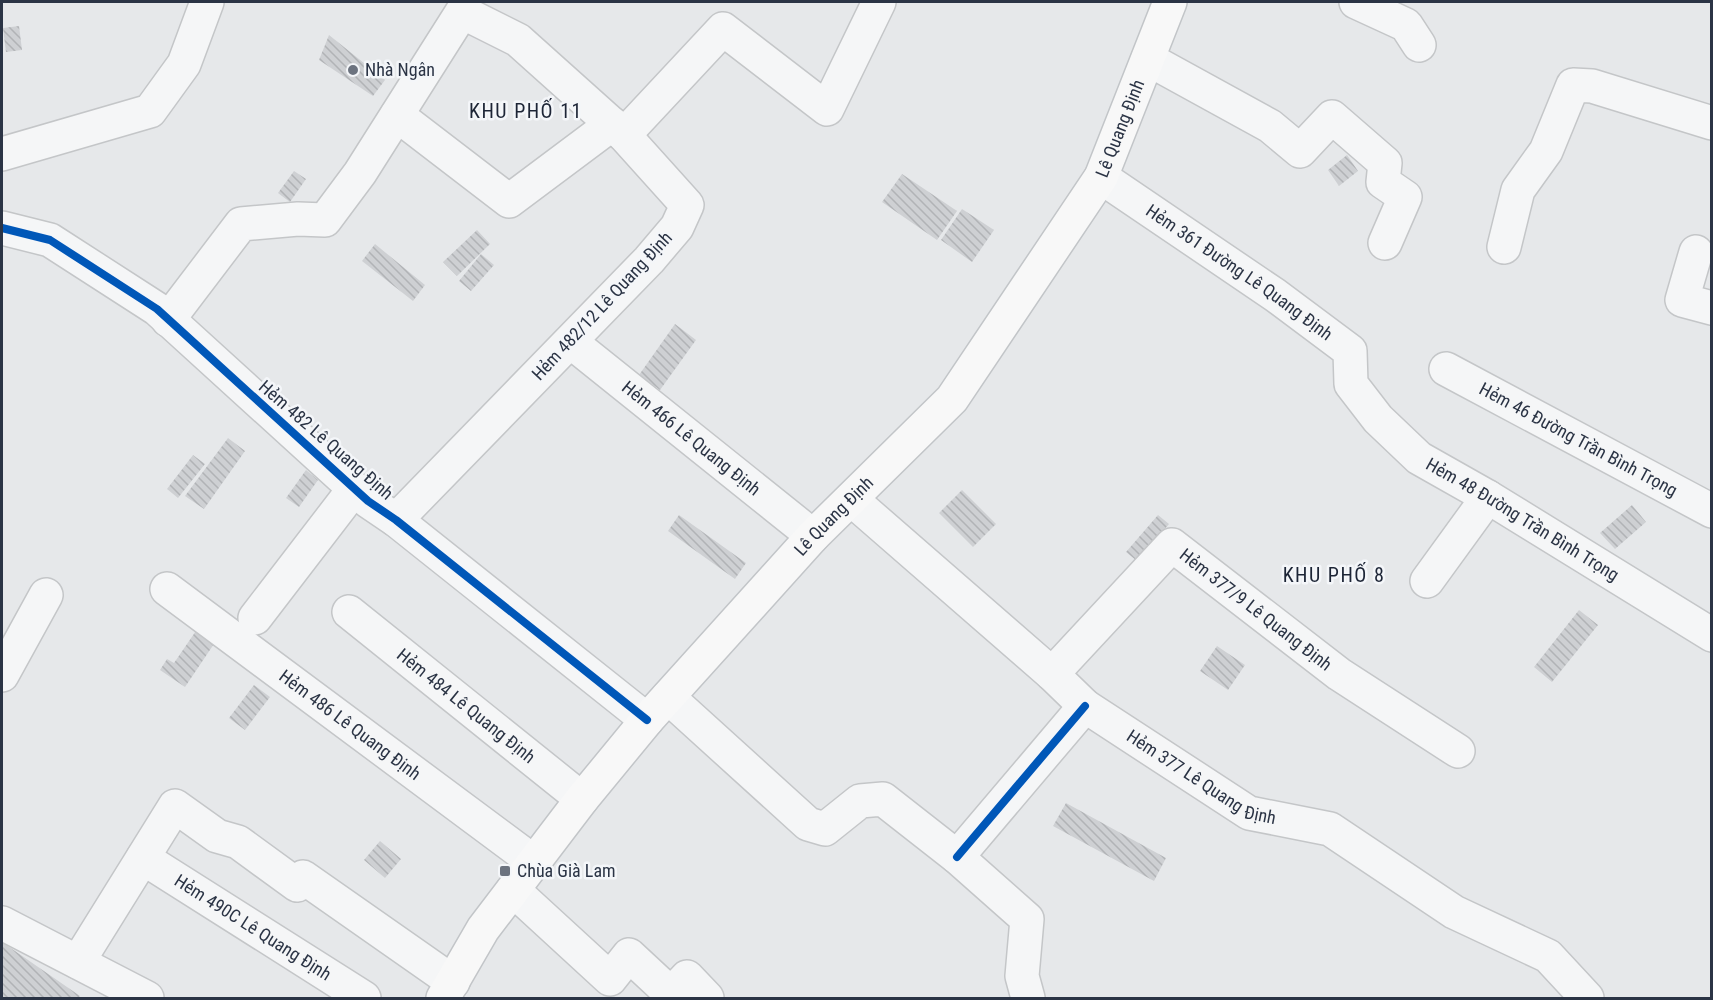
<svg xmlns="http://www.w3.org/2000/svg" width="1713" height="1000" viewBox="0 0 1713 1000" font-family="'Roboto Condensed',sans-serif">
<style>
.building{fill:url(#building-back-hatch)}
.lines{fill:none;stroke-linecap:round;stroke-linejoin:round}
.minor-casing{stroke:#c4c6c8;stroke-width:36}
.major-casing{stroke:#c2c5c8;stroke-width:36}
.minor{stroke:#f5f6f7;stroke-width:33}
.major{stroke:#f8f8f8;stroke-width:33}
.cycleway-casing{stroke:#f4f6f9;stroke-width:11}
.cycleway{stroke:#0057b8;stroke-width:8}
.poi-dot{fill:#6c737f;stroke:#f4f6f9;stroke-width:2}
.labels{text-anchor:middle;stroke-width:5;stroke-linejoin:round;paint-order:stroke}
.poi-label{font-size:18px;fill:#2b3445;stroke:#f4f6f9;text-anchor:start}
.street-label{font-size:18px;fill:#2b3445;stroke:#f4f6f9}
.neighbourhood-label{font-size:20px;letter-spacing:1.5px;fill:#1d2536;stroke:#f4f6f9}
</style>
<defs>
<pattern id="building-back-hatch" width="6" height="6" patternUnits="userSpaceOnUse" patternTransform="scale(1.5)"><rect width="6" height="6" fill="#ced0d3"/><path d="M-1 5l2 2M0 0l6 6M5-1l2 2" fill="none" stroke="#b1b3b6"/></pattern>
</defs>
<rect width="100%" height="100%" fill="#e6e8ea"/>
<path class="building" d="M19 26 22 50 6 52 3 28Z
M329 35 385 80 373 96 319 60Z
M1347 155 1358 171 1339 186 1328 170Z
M294 171 306 179 290 202 278 193Z
M902 174 957 211 937 240 882 202Z
M962 209 994 230 972 262 941 240Z
M477 230 490 244 457 276 443 262Z
M375 244 425 285 413 301 362 261Z
M481 254 494 265 471 291 459 281Z
M675 324 696 340 660 390 639 375Z
M228 438 245 451 204 509 185 496Z
M193 455 205 464 178 498 167 489Z
M306 470 318 480 299 507 286 498Z
M962 490 996 524 973 547 939 513Z
M1632 505 1646 522 1615 549 1600 533Z
M679 515 746 563 735 579 668 531Z
M1158 515 1169 524 1137 561 1126 552Z
M1579 610 1598 625 1552 682 1534 667Z
M200 625 218 638 185 687 160 670 167 659 174 663Z
M1217 646 1245 665 1228 690 1200 671Z
M254 685 270 697 245 730 229 718Z
M1066 803 1166 858 1154 881 1053 826Z
M380 841 401 859 385 878 364 860Z
M2 942 80 996 78 998H2Z"/>
<g class="lines">
<defs>
<g id="minor">
<path d="M1356 2 1406 25 1419 45"/>
<path d="M1148 59 1270 126 1300 151 1332 117 1385 163 1383 182 1405 197 1385 243"/>
<path d="M397 115 509 201 612 124"/>
<path d="M624 135 723 29 827 109 879 2"/>
<path d="M2 154 150 111 184 64 207 2"/>
<path id="s1" d="M1101 177 1275 295 1350 351 1351 384 1378 419 1419 458 1488 497 1712 635"/>
<path d="M2 228 50 240 157 309 368 501 396 520 647 720"/>
<path d="M1504 247 1518 190 1546 151 1573 85 1592 86 1712 123"/>
<path d="M1696 252 1682 300 1712 308"/>
<path d="M168 320 241 224 298 219 325 220 360 173 462 12 518 40 624 135 687 205 677 227 649 260 396 520"/>
<path id="s2" d="M571 342 813 536"/>
<path id="s3" d="M1446 369 1712 511"/>
<path id="s4" d="M851 499 1052 674 1085 706 1249 813 1330 829 1454 912 1548 956 1587 998"/>
<path d="M1427 581 1488 497"/>
<path id="s5" d="M167 589 534 862"/>
<path id="s6" d="M349 612 582 799"/>
<path d="M255 618 354 489"/>
<path id="s7" d="M1052 674 1172 545 1339 674 1458 751"/>
<path d="M2 675 46 595"/>
<path d="M668 697 808 824 825 829 860 801 883 799 957 857 1027 919 1022 976 1028 998"/>
<path d="M957 857 1085 706"/>
<path id="s8" d="M143 858 364 998"/>
<path d="M513 890 610 979 629 955 671 994 687 977 707 998"/>
<path d="M2 923 147 998"/>
<path d="M78 962 175 806 217 836 238 842 297 885 303 877 453 982"/>
</g>
<g id="major">
<path id="s9" d="M443 998 483 929 582 799 647 720 813 536 952 399 1101 177 1170 2"/>
</g>
</defs>
<use href="#minor" class="minor-casing"/>
<use href="#major" class="major-casing"/>
<use href="#minor" class="minor"/>
<use href="#major" class="major"/>
<defs>
<path id="cycleway" d="M2 228 50 240 157 309 368 501 396 520 647 720
M957 857 1085 706"/>
</defs>
<use href="#cycleway" class="cycleway-casing"/>
<use href="#cycleway" class="cycleway"/>
</g>
<g class="poi-dot">
<circle cx="353" cy="70" r="6"/>
<rect x="499" y="865" width="12" height="12" rx="3"/>
</g>
<g class="labels">
<g class="poi-label">
<text x="365" y="76">Nhà Ngân</text>
<text x="517" y="877">Chùa Già Lam</text>
</g>
<g class="street-label">
<text dy="6" stroke="none"><textPath href="#s9" startOffset="1108">Lê Quang Định</textPath></text>
<text dy="6" stroke="none"><textPath href="#s1" startOffset="168">Hẻm 361 Đường Lê Quang Định</textPath></text>
<text transform="translate(602 306) rotate(-47)" y="6">Hẻm 482/12 Lê Quang Định</text>
<text dy="6" stroke="none"><textPath href="#s2" startOffset="154">Hẻm 466 Lê Quang Định</textPath></text>
<text transform="translate(326 440) rotate(41)" y="6">Hẻm 482 Lê Quang Định</text>
<text dy="6" stroke="none"><textPath href="#s3" startOffset="150">Hẻm 46 Đường Trần Bình Trọng</textPath></text>
<text dy="6" stroke="none"><textPath href="#s9" startOffset="622">Lê Quang Định</textPath></text>
<text dy="6" stroke="none"><textPath href="#s1" startOffset="558">Hẻm 48 Đường Trần Bình Trọng</textPath></text>
<text dy="6" stroke="none"><textPath href="#s7" startOffset="282">Hẻm 377/9 Lê Quang Định</textPath></text>
<text dy="6" stroke="none"><textPath href="#s6" startOffset="150">Hẻm 484 Lê Quang Định</textPath></text>
<text dy="6" stroke="none"><textPath href="#s5" startOffset="228">Hẻm 486 Lê Quang Định</textPath></text>
<text dy="6" stroke="none"><textPath href="#s4" startOffset="450">Hẻm 377 Lê Quang Định</textPath></text>
<text dy="6" stroke="none"><textPath href="#s8" startOffset="130">Hẻm 490C Lê Quang Định</textPath></text>
</g>
<g class="neighbourhood-label">
<text x="526" y="118">KHU PHỐ 11</text>
<text x="1334" y="582">KHU PHỐ 8</text>
</g>
</g>
<rect width="1713" height="1000" fill="none" stroke="#2b3445" stroke-width="6"/>
</svg>
